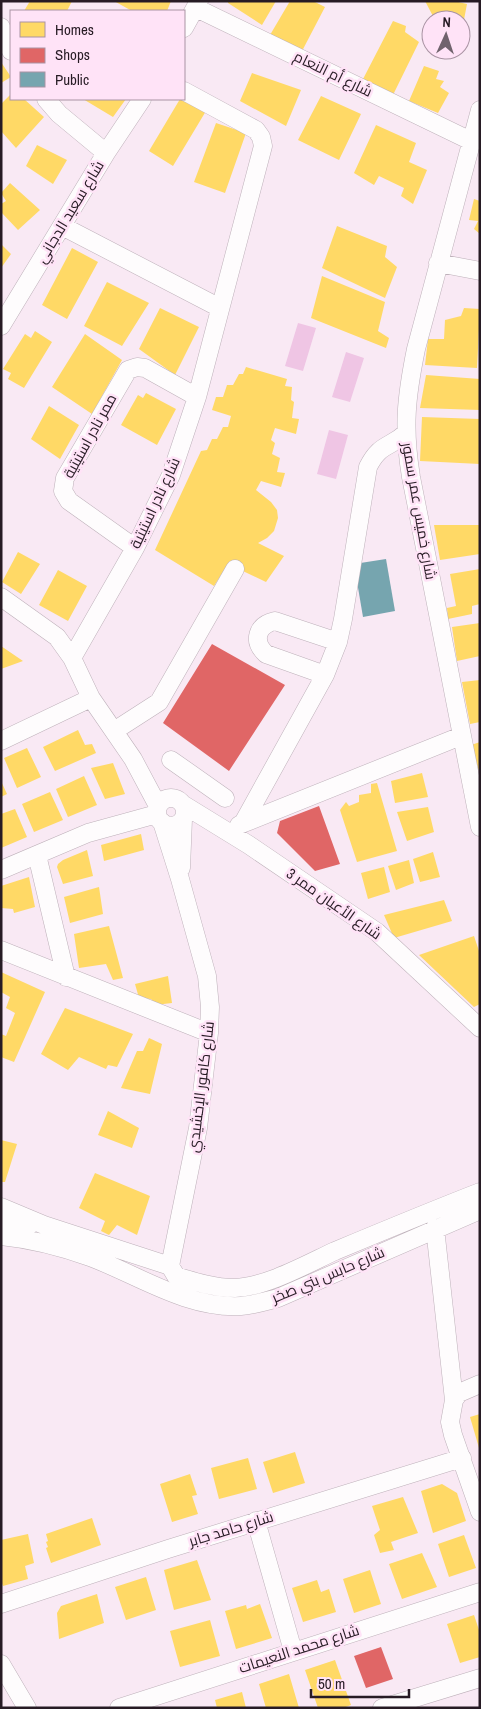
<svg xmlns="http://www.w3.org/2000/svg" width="481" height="1709" viewBox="0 0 481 1709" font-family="'Archivo Narrow',Cairo,sans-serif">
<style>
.green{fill:#efc5e4}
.homes{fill:#ffd966}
.shops{fill:#e06666}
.public{fill:#76a5af}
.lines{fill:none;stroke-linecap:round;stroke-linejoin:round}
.minor-casing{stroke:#beb1ba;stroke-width:19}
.minor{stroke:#fefcfd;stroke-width:18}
.labels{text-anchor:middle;stroke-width:5;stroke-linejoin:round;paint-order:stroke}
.street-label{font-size:15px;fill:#271b24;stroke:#ffe3f7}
</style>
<rect width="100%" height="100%" fill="#f9e9f4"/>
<path class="green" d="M298 323 316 328 303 371 285 366Z
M346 352 364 358 350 402 332 397Z
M329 430 348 435 336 479 317 474Z"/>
<path class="homes" d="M30 1H72L67 11H24Z
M114 1H171L167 11H132Z
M228 1H276L262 25 228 3Z
M290 1H313L325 7 301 53 270 35Z
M425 1H454L467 4 462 30 461 20H435Z
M393 21 406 26 405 32 419 42 392 97 362 81Z
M1 62 11 77 1 83Z
M424 66 439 71 436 79 444 81 440 87 449 93 438 113 409 101Z
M252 73 301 90 286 126 240 101Z
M11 94V99H24L44 117 16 148 1 131V104Z
M321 96 361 114 339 160 298 140Z
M83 99H126L113 117Z
M180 99 206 111 173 166 149 151Z
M216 123 246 133 225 193 194 182Z
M376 125 416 143 409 162 427 170 413 204 401 196 404 188 379 176 374 185 354 173Z
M37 145 67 160 53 184 26 166Z
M10 183 40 210 18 230 1 212V204L6 201 1 193Z
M474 199 480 201V234L474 229 478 221 469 220Z
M337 226 387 246 385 257 397 267 385 298 322 268Z
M1 244 11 254 1 268Z
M72 248 98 262 67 319 42 305Z
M322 276 385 302 378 331 389 338 386 348 311 318Z
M107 282 149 303 122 346 84 326Z
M160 308 199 327 175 375 139 349Z
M464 308 480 309 477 368 425 365 428 339H444L445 320 461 316Z
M35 331 52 342 24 388 8 379 11 373 3 369 25 334 31 338Z
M85 334 122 360 92 414 52 387Z
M246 367 287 379 285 386 292 387 291 400 294 402 292 418 299 419 296 434 275 428 271 440 275 443 272 454 280 458 277 472 285 473 281 487 261 481 256 490 271 502 277 510 278 518 274 531 267 538 258 543 284 556 266 582 228 564 214 586 155 550 201 451 207 450 212 439H217L223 427H228L231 416 212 410 216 397H223L227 385H233L239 374H243Z
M426 375 480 379V410L420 408Z
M146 393 176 409 157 445 121 425 138 395 143 398Z
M49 406 79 425 60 459 31 439Z
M422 417 480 419V464L420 461Z
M434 525H480V554L440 560Z
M18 552 40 564 21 594 2 582Z
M480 569V604L472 606V614L448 619 447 608 456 606 450 574Z
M58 570 87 586 68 621 39 605Z
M480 623V656L457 661 452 627Z
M1 646 23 661 1 669Z
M480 680V722L470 724 462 682Z
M78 730 85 745 92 744 96 753 55 771 43 747Z
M480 742V771H479L471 745Z
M27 748 41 777 17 788 4 758Z
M113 763 125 794 105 799 91 768Z
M422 773 428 797 395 803 391 781Z
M84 776 97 805 68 817 56 789Z
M1 781 7 794 1 797Z
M377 783 397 851 357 862 340 810 346 802 349 806 359 802V795L371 793V784Z
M50 792 63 820 34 832 22 804Z
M428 807 434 832 407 841 397 812Z
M15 809 27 837 1 848V814Z
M141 834 144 850 104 861 101 845Z
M87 850 93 876 63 884 57 867 58 864 63 860Z
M433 852 440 877 420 882 413 859Z
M409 860 414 883 396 890 388 866Z
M384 867 390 892 368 899 361 873Z
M29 877 35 907 14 913 13 909 1 908V886Z
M99 887 103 914 70 923 64 897Z
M444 900 452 921 394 938 384 915Z
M109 926 123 978 113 980 106 964 79 968 74 934Z
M474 936 480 954V1004L474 1007 419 955Z
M1 972 45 992 14 1062 1 1057V1034L6 1036 15 1013 6 1008 10 997 1 992Z
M168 976 172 1003 155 1005 151 999 139 998 135 984Z
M65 1008 133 1034 117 1067 108 1065 106 1069 79 1057 68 1070 41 1054Z
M149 1038 162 1044 150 1094 121 1088 137 1051H143Z
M108 1111 139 1128 132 1148 98 1135Z
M1 1140 17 1144 5 1182H1Z
M95 1173 150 1196 137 1235 117 1225 109 1235 101 1231 105 1221 79 1208Z
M480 1414V1448H479L470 1417Z
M295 1452 305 1483 273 1493 263 1462Z
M248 1458 257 1489 219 1499 211 1468Z
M190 1474 197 1495 192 1496 198 1514 172 1522 160 1484Z
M442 1484 457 1493 466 1521 433 1533 421 1491Z
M403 1497 418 1533 391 1542 394 1550 380 1553 374 1535 380 1530 372 1506Z
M92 1518 101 1545 51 1563 46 1548 48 1547 46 1542 48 1541 46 1534Z
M28 1534 34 1563 25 1566 28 1579 3 1586 1 1581V1540Z
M464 1535 476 1568 449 1577 438 1544Z
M422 1553 437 1587 402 1599 389 1564Z
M197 1560 211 1600 174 1610 164 1570Z
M370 1570 381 1604 354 1613 343 1579Z
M146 1577 156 1610 126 1620 115 1587Z
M317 1580 321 1592 329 1589 336 1612 303 1622 292 1588Z
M97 1594 104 1623 59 1639 57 1613 61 1606Z
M260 1604 272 1638 236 1649 225 1611 246 1605 247 1609Z
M474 1615 480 1633V1657L460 1663 447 1624Z
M210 1620 220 1656 180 1667 170 1631Z
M335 1660 351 1705 343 1708H318L305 1670Z
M289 1674 299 1708H266L259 1684Z
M242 1692 246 1708H217L215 1700Z"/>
<path class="shops" d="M212 644 285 685 229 771 163 723Z
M319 806 340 864 315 871 277 833 280 821Z
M381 1647 393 1679 366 1688 354 1656Z"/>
<path class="public" d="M386 559 395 611 363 617 354 564Z"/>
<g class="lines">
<defs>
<path id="minor" d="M196 8 471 141
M1 27 11 51
M184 28 199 1
M46 99 59 114 106 153
M480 110 416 349C406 398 403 428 411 477L480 827
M62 226 220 308
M438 263 480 271
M1 326 106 153 142 99
M135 548 69 501 63 491 65 478 128 370 137 367 145 368 197 397
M1 597 57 637 72 658 91 698 133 759 158 806
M72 658 135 548 171 475 197 397 263 146 261 137 256 130 184 91
M325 675 266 654C252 641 257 625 275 621L338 642
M114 731 159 702 235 569
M1 741 91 698
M171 760 225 798
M157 812a14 14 0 1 1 28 0a14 14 0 1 1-28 0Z
M184 805 249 845 377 932 480 1028
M162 822 180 879 207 976 210 1007 209 1033 198 1128 170 1266
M243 823 325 675 338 642 343 619 368 467C380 443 390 448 406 433
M239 825 461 736
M37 855 66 977
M181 868 183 819
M1 870 88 833 157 814
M1 950 209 1033
M1 1207 44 1225 170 1266 176 1276C195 1282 215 1288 235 1288 266 1287 307 1264 335 1251 383 1231 431 1211 480 1192
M1 1221 31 1224
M435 1228 454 1400
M1 1236C31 1239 62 1247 90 1257 138 1275 187 1309 241 1306 254 1305 266 1301 278 1298L480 1210
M480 1384 459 1393 454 1400 450 1422 453 1435 480 1512
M256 1521 293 1651
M1 1604 168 1549 462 1458
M1 1664 27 1708
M119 1708 480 1592
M382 1708 480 1678"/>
</defs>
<use href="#minor" class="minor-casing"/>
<use href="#minor" class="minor"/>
</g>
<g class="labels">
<g class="street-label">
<text transform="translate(333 74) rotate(26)" y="5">شارع أم النعام</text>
<text transform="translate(70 212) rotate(-59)" y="5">شارع سعيد الدجاني</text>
<text transform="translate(90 436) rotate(-61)" y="5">ممر نادر استيتية</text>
<text transform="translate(155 503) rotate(-65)" y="5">شارع نادر استيتية</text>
<text transform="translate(419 511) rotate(80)" y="5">شارع خميس عمر سمور</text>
<text transform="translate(334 904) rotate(35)" y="5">شارع الأعيان ممر 3</text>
<text transform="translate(201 1087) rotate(-83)" y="5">شارع كافور الإخشيدي</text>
<text transform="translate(328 1275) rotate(-23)" y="5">شارع حابس بني صخر</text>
<text transform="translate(231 1529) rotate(-17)" y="5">شارع حامد جابر</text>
<text transform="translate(299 1649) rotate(-18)" y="5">شارع محمد النعيمات</text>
</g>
</g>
<rect width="481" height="1709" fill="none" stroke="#271b24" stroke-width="5"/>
<rect x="10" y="10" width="175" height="90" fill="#ffe3f7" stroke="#a993a3"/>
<rect x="20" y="22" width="25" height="15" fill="#ffd966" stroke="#a993a3"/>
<text x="55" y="35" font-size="15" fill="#271b24">Homes</text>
<rect x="20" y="48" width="25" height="15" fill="#e06666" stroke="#a993a3"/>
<text x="55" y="60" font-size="15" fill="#271b24">Shops</text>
<rect x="20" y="72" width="25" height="15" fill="#76a5af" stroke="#a993a3"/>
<text x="55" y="85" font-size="15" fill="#271b24">Public</text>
<g transform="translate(446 35) rotate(3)"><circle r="24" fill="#ffe3f7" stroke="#a993a3"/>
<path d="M0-4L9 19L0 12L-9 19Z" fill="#70636d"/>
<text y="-8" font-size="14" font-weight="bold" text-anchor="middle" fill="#271b24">N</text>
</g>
<path d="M311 1689v8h98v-8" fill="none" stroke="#271b24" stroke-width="2.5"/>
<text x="318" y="1689" font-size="15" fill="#271b24" stroke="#ffe3f7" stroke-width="4" paint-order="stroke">50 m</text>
</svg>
